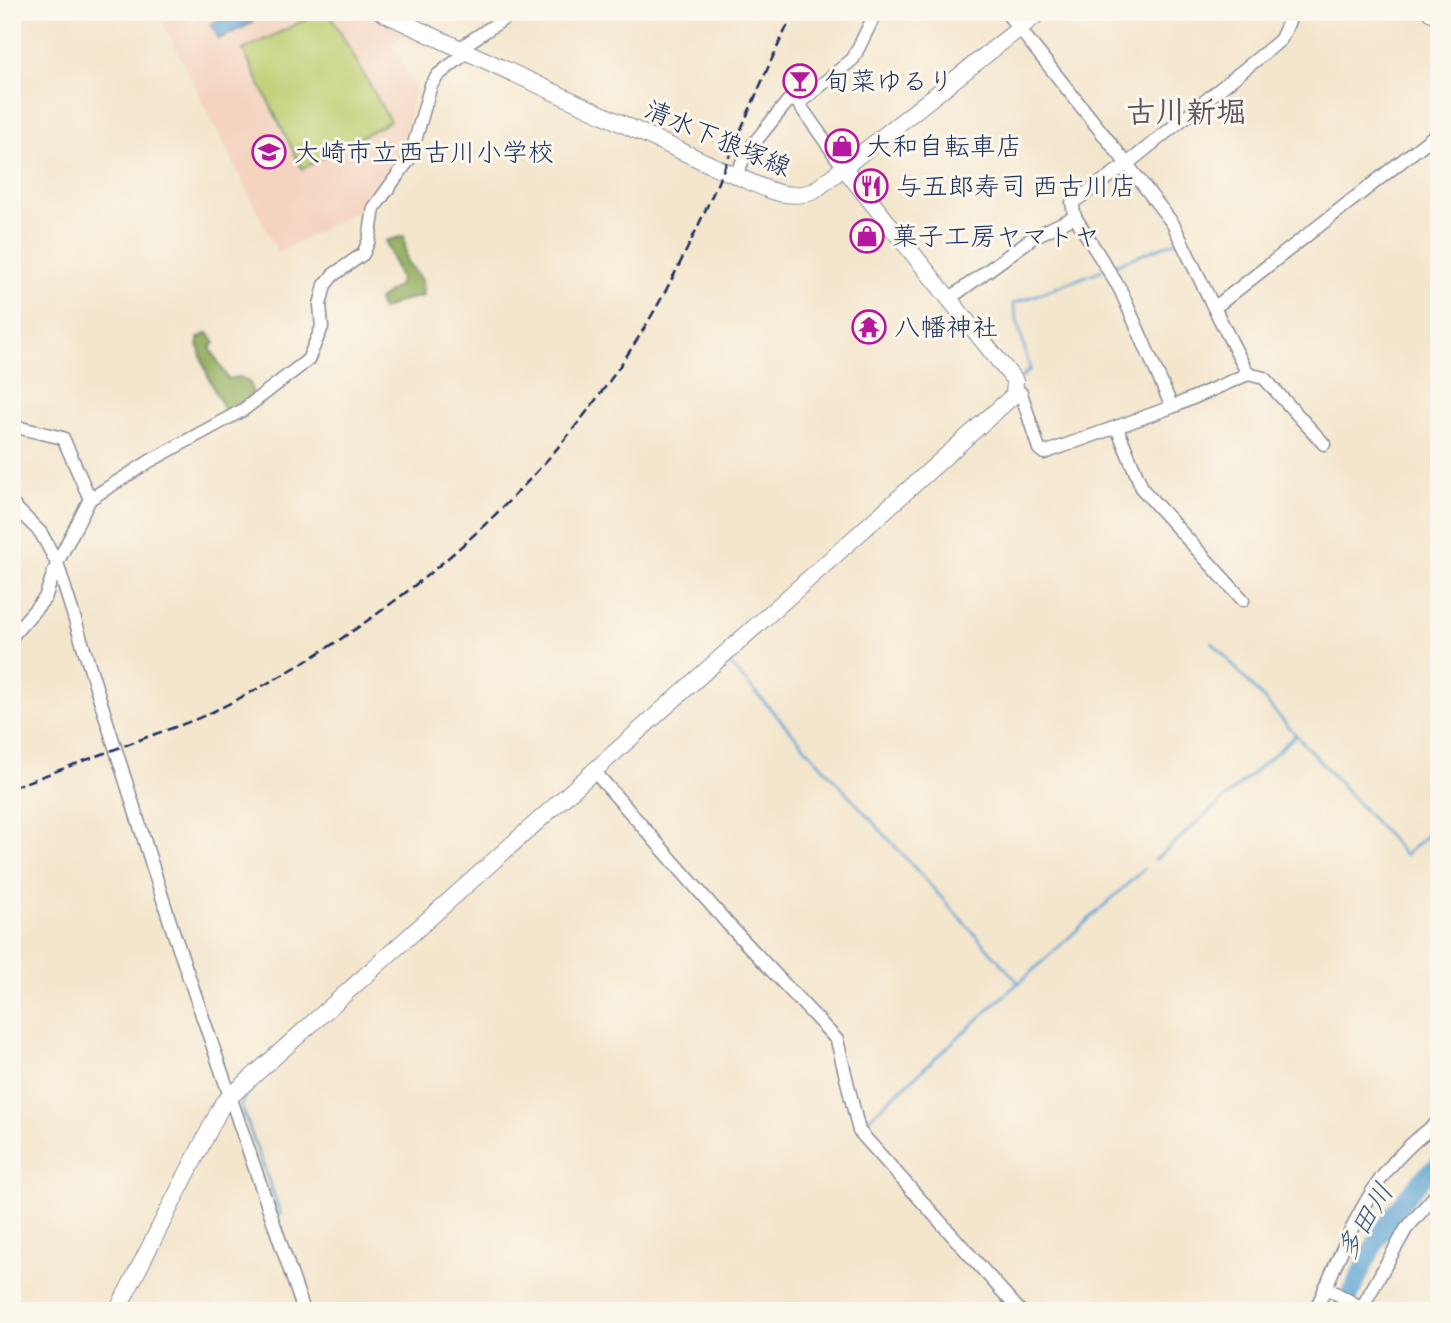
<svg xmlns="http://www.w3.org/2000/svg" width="1451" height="1323" viewBox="0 0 1451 1323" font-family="'Patrick Hand','Klee One',sans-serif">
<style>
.built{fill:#f4d3c0}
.green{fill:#bdce71;stroke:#6c7e68;stroke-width:2}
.forest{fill:#96b163;stroke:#587060;stroke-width:2}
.water{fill:#5fa4d4;stroke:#3d6a99;stroke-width:2}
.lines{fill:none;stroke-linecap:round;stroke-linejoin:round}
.stream{stroke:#5fa4d4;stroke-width:2.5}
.river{stroke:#5fa4d4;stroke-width:18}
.street-casing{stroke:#888a96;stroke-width:15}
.secondary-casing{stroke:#888a96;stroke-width:18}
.street{stroke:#fff;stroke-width:12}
.secondary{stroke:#fff;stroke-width:16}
.rail{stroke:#1b2f5e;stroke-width:2.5;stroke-dasharray:10 5;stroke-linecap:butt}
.labels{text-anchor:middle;stroke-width:6;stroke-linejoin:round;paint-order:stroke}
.poi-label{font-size:26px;fill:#1b2f5e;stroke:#fbf7ec;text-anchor:start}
.street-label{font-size:26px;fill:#1b2f5e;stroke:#fbf7ec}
.water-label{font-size:28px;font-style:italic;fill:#335887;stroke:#fbf7ec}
.quarter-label{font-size:30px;font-weight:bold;fill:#5b5461;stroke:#fbf7ec}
</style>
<rect width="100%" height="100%" fill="#fbf7ec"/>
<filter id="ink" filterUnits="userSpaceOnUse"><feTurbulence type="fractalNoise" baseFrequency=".0143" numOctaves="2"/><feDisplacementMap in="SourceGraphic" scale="14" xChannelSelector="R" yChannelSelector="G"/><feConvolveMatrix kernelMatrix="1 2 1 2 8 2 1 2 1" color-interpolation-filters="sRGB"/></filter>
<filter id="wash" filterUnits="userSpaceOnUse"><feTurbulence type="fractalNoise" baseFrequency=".00686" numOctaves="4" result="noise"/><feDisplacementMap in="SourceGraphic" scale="28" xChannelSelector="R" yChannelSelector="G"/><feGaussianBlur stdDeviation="1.57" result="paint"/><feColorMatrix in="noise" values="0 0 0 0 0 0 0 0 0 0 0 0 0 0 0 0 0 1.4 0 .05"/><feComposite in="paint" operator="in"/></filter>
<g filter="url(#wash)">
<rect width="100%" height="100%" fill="#f4e6cd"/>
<path class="built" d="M158 12H187L193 23 215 12H366L409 33 392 44 414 86 404 144 391 167 371 187 360 209 278 253Z"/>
<path class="green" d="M321 12H329L390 121 302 169 243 50Z"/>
<path class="forest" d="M404 236 407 262 422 280 423 296 400 301 382 310 378 300 399 285 400 279 386 241Z
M208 333 215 343 210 348 228 379 240 377 250 383 253 394 241 405 225 410C215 393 198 358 198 338Z"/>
<path class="water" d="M236 12H247L252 23 219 39 211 24Z"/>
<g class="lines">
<path class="stream" d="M1112 266 1177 241
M1021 378 1030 369 1013 304 1102 270
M1212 642 1296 735
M727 661 1019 983 1144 869
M1155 860 1296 735 1405 855 1439 824
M276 1066 246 1093 241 1105 281 1215
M865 1122 1018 983"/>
<path class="river" d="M1343 1311C1367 1256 1392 1202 1439 1164"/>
</g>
</g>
<g filter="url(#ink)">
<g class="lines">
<defs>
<path id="street" d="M1006 12 1127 164 1072 203 1075 217 1120 289 1172 407
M1293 12 1281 39 1272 47 1127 164 1173 224 1214 308 1439 132
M796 100 844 168
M736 175 747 152 788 101 804 99 853 59 876 12
M949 299 1035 236 1075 217
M1214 308 1248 374
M1015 388 1021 393 1039 449 1044 453 1172 407 1248 374 1264 378 1324 444
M12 426 63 438 90 499
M1117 428 1143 490 1243 600
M12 504 41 533 57 563 171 925 304 1311
M12 636 45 598 57 563 90 499 150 461 243 410 308 360 322 327 320 305 325 285 333 275 363 254 369 240 374 208 410 158 431 85 438 75 461 57 460 48 514 12
M594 771 728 924 837 1040 859 1131 1020 1311
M1325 1287 1367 1311
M1315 1311C1351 1234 1366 1173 1439 1122
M1360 1311 1406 1229 1439 1191"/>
<path id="secondary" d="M381 12 722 170C752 180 781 204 814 191L1040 12
M1430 12 1439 16
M117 1311 223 1103 1014 395 1015 381 844 168"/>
</defs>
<use href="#street" class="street-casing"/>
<use href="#secondary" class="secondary-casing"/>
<use href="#street" class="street"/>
<use href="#secondary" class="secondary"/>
<path class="rail" d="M12 787C56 772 99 755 142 739 165 730 190 723 212 712 401 621 566 475 666 290 714 201 749 104 794 12"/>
</g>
</g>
<defs>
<symbol id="bar-ring" viewBox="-11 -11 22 22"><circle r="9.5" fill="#fbf7ec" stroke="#b5179e" stroke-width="1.5"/><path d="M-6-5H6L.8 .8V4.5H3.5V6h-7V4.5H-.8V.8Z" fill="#b5179e"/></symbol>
<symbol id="shop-ring" viewBox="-11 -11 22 22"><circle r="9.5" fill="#fbf7ec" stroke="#b5179e" stroke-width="1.5"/><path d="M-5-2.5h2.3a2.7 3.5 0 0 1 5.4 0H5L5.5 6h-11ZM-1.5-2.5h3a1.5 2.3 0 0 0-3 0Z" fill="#b5179e"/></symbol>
<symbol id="school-ring" viewBox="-11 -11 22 22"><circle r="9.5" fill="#fbf7ec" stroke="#b5179e" stroke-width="1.5"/><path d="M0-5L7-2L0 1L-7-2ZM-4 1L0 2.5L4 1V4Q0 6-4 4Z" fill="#b5179e"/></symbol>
<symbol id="restaurant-ring" viewBox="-11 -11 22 22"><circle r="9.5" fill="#fbf7ec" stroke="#b5179e" stroke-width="1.5"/><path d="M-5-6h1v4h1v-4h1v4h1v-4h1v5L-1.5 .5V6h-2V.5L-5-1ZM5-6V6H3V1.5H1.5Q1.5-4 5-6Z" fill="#b5179e"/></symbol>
<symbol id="temple-ring" viewBox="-11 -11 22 22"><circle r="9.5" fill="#fbf7ec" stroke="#b5179e" stroke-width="1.5"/><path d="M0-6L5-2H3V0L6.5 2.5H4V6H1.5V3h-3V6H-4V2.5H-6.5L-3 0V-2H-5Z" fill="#b5179e"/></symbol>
</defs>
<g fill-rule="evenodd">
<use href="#bar-ring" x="781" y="62" width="38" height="38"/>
<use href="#shop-ring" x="823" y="127" width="38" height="38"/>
<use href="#school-ring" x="250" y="133" width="38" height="38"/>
<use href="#restaurant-ring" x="852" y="167" width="38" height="38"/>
<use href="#shop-ring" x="848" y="217" width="38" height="38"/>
<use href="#temple-ring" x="850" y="308" width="38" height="38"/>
</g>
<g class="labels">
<g class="poi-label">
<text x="824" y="90">旬菜ゆるり</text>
<text x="866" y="155">大和自転車店</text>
<text x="294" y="161">大崎市立西古川小学校</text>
<text x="896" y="195">与五郎寿司 西古川店</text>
<text x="892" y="245">菓子工房ヤマトヤ</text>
<text x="894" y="336">八幡神社</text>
</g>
<g class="street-label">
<text transform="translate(718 138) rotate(23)" y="9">清水下狼塚線</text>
</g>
<g class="water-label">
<text transform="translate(1364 1221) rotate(-59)" y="10">多田川</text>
</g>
<g class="quarter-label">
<text x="1186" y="122">古川新堀</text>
</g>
</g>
<rect width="1451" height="1323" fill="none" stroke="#fbf7ec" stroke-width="42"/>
</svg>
